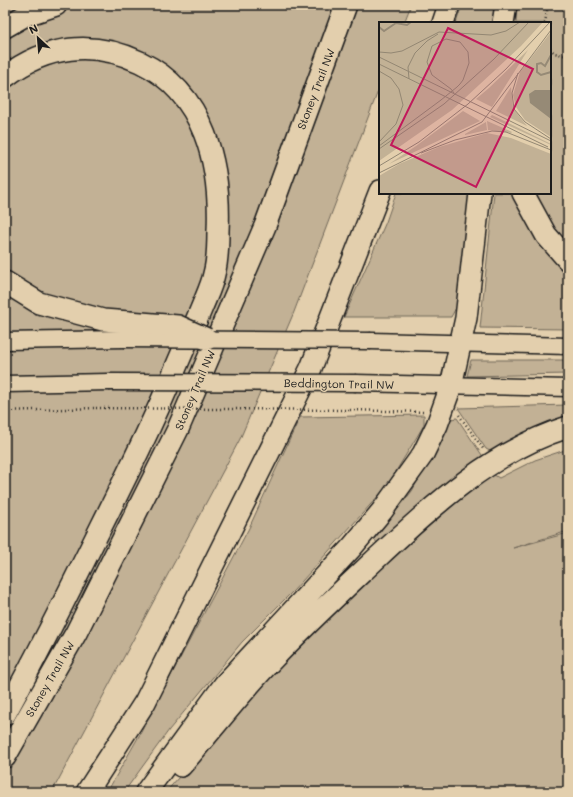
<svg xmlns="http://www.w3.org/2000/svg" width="573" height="797" viewBox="0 0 573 797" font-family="Mali,sans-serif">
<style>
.green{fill:#c2b195;stroke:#6f6658}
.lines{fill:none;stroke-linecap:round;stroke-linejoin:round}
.secondary-casing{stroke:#1c1c1c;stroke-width:19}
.highway-casing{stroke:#1c1c1c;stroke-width:24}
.path{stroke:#1c1c1c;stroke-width:2.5;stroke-dasharray:1 3;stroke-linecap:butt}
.secondary{stroke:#e3cfad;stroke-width:16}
.highway{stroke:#e3cfad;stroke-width:21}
.secondary-bridge-casing{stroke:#1c1c1c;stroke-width:19;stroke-linecap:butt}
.highway-bridge-casing{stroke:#1c1c1c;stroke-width:24;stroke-linecap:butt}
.path-bridge{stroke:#1c1c1c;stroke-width:2.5;stroke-dasharray:1 3;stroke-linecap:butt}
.secondary-bridge{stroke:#e3cfad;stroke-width:16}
.highway-bridge{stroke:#e3cfad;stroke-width:21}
.labels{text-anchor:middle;stroke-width:3;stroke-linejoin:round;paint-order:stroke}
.street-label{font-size:11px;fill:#1c1c1c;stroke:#e3cfad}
.inset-river{fill:none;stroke:#968a76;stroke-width:2}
.inset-road{fill:none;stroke:#938773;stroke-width:1}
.view{fill:#c2185b;fill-opacity:0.15;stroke:#c2185b;stroke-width:2}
.inset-edge{fill:none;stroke:#1c1c1c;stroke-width:2}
</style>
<rect width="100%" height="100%" fill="#e3cfad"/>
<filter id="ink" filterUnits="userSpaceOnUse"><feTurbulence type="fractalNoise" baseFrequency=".025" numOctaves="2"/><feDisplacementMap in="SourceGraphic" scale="8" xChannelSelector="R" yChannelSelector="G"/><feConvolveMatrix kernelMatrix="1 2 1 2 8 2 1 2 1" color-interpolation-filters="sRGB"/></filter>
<g filter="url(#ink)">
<path class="green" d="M5 5H411L404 23H380V86L294 312 240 439 52 792H5Z
M462 5H495L493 23H456Z
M517 5H568V245L553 227 533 193H550V23H516Z
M396 193H470L458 304 451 317H344L386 222Z
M494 193H514L568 269V329L480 328Z
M471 360H568V374L467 376Z
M568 405V421L492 452 486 449 458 408Z
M424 415V425L387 486 294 590 242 642 169 730 124 792H107L139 736 249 528 300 417Z
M457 418 484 458 378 544 374 539 412 491 451 419Z
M568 449V531L513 548 568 533V792H166L265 677 378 570 491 473 499 478 535 460Z"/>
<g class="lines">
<defs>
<path id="secondary" d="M5 341 124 339
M371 341 568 346
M356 383 568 388
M5 384 109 382"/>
<path id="highway" d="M443 23 449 5
M503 23 506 5
M5 27 26 15 56 5
M5 77C46 45 93 40 140 62 205 93 221 166 218 231 218 245 218 260 214 274 212 285 206 297 202 307 193 329 183 350 174 372 152 425 127 475 101 527 70 590 39 652 5 714
M523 193 546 235 568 260
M5 282 39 303 103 320 129 322
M5 757 76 633 178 429 265 226 346 5
M181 766C212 730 241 692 274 658 307 623 343 590 378 557 435 504 492 451 568 427
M87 792 145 702 311 368 380 191
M146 792 224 685 352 547 382 511 423 454 437 425 451 386 466 318 480 193"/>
</defs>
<use href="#secondary" class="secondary-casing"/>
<use href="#highway" class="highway-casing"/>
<path class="path" d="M545 23 548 5
M550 48 554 53 568 56
M350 410 425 412
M5 411 96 408
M459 415 484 450"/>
<use href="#secondary" class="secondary"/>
<use href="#highway" class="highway"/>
<defs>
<path id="secondary-bridge" d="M124 339 371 341
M109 382 356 383"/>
<path id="highway-bridge" d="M129 322 178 326 207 339"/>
</defs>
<use href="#secondary-bridge" class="secondary-bridge-casing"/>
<use href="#highway-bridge" class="highway-bridge-casing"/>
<path class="path-bridge" d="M96 408 350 410"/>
<use href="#secondary-bridge" class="secondary-bridge"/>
<use href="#highway-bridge" class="highway-bridge"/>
</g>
</g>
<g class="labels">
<g class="street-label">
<text transform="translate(316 89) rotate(-69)" y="4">Stoney Trail NW</text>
<text transform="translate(339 384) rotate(1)" y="4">Beddington Trail NW</text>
<text transform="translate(195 390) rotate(-67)" y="4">Stoney Trail NW</text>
<text transform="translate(50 679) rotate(-60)" y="4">Stoney Trail NW</text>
</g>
</g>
<g transform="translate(379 22)">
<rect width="172" height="172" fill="#e3cfad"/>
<path d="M0 0H164L142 24 73 88 0 139ZM172 10V115L146 98 137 85 134 73 141 50ZM149 28 113 85 97 77 110 66ZM132 65 134 86 148 104 117 89ZM84 89 101 99 10 142 37 124ZM113 93 172 122V123L111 95ZM108 99 133 110 132 111 109 108ZM107 100 108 108 86 113V112ZM108 111 132 116 172 132V172H0V154L20 142 60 125Z" fill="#c2b195"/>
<path d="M156 68H172V97L151 81 150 72Z" fill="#968a76"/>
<path class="inset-river" d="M0 5 5 9 17 1 28 3 32 0M172 33 166 44 162 41 158 42V50L162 53 172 50"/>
<path class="inset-road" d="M0 30 12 31 23 29 60 10 112 13 127 9 141 0M0 35 172 119M0 42 169 125M0 49 12 56 20 67 24 83 17 102 0 120M139 51 133 71 135 87 146 100 172 117M30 57 29 45 36 31 48 19 59 12M0 124 62 78 78 65 81 62 84 58 90 41 89 30 81 20 67 17 53 24 48 40 53 53 72 67 75 71M0 127 65 82 115 37 150 0M42 131 76 118 113 109 127 110 172 128M0 144 40 120 89 82 127 47 171 0M0 151 103 100 172 8"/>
<path class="view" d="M69 6 154 47 97 165 12 123Z"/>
<rect width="172" height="172" class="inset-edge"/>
</g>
<rect width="573" height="797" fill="none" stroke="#e3cfad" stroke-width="20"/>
<rect x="10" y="10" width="553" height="777" fill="none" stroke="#1c1c1c" stroke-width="1.5" filter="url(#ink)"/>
<g transform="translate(38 38) rotate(334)" stroke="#e3cfad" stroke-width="3" paint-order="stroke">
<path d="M0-3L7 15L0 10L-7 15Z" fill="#1c1c1c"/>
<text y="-6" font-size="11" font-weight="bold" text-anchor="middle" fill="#1c1c1c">N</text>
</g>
</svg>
